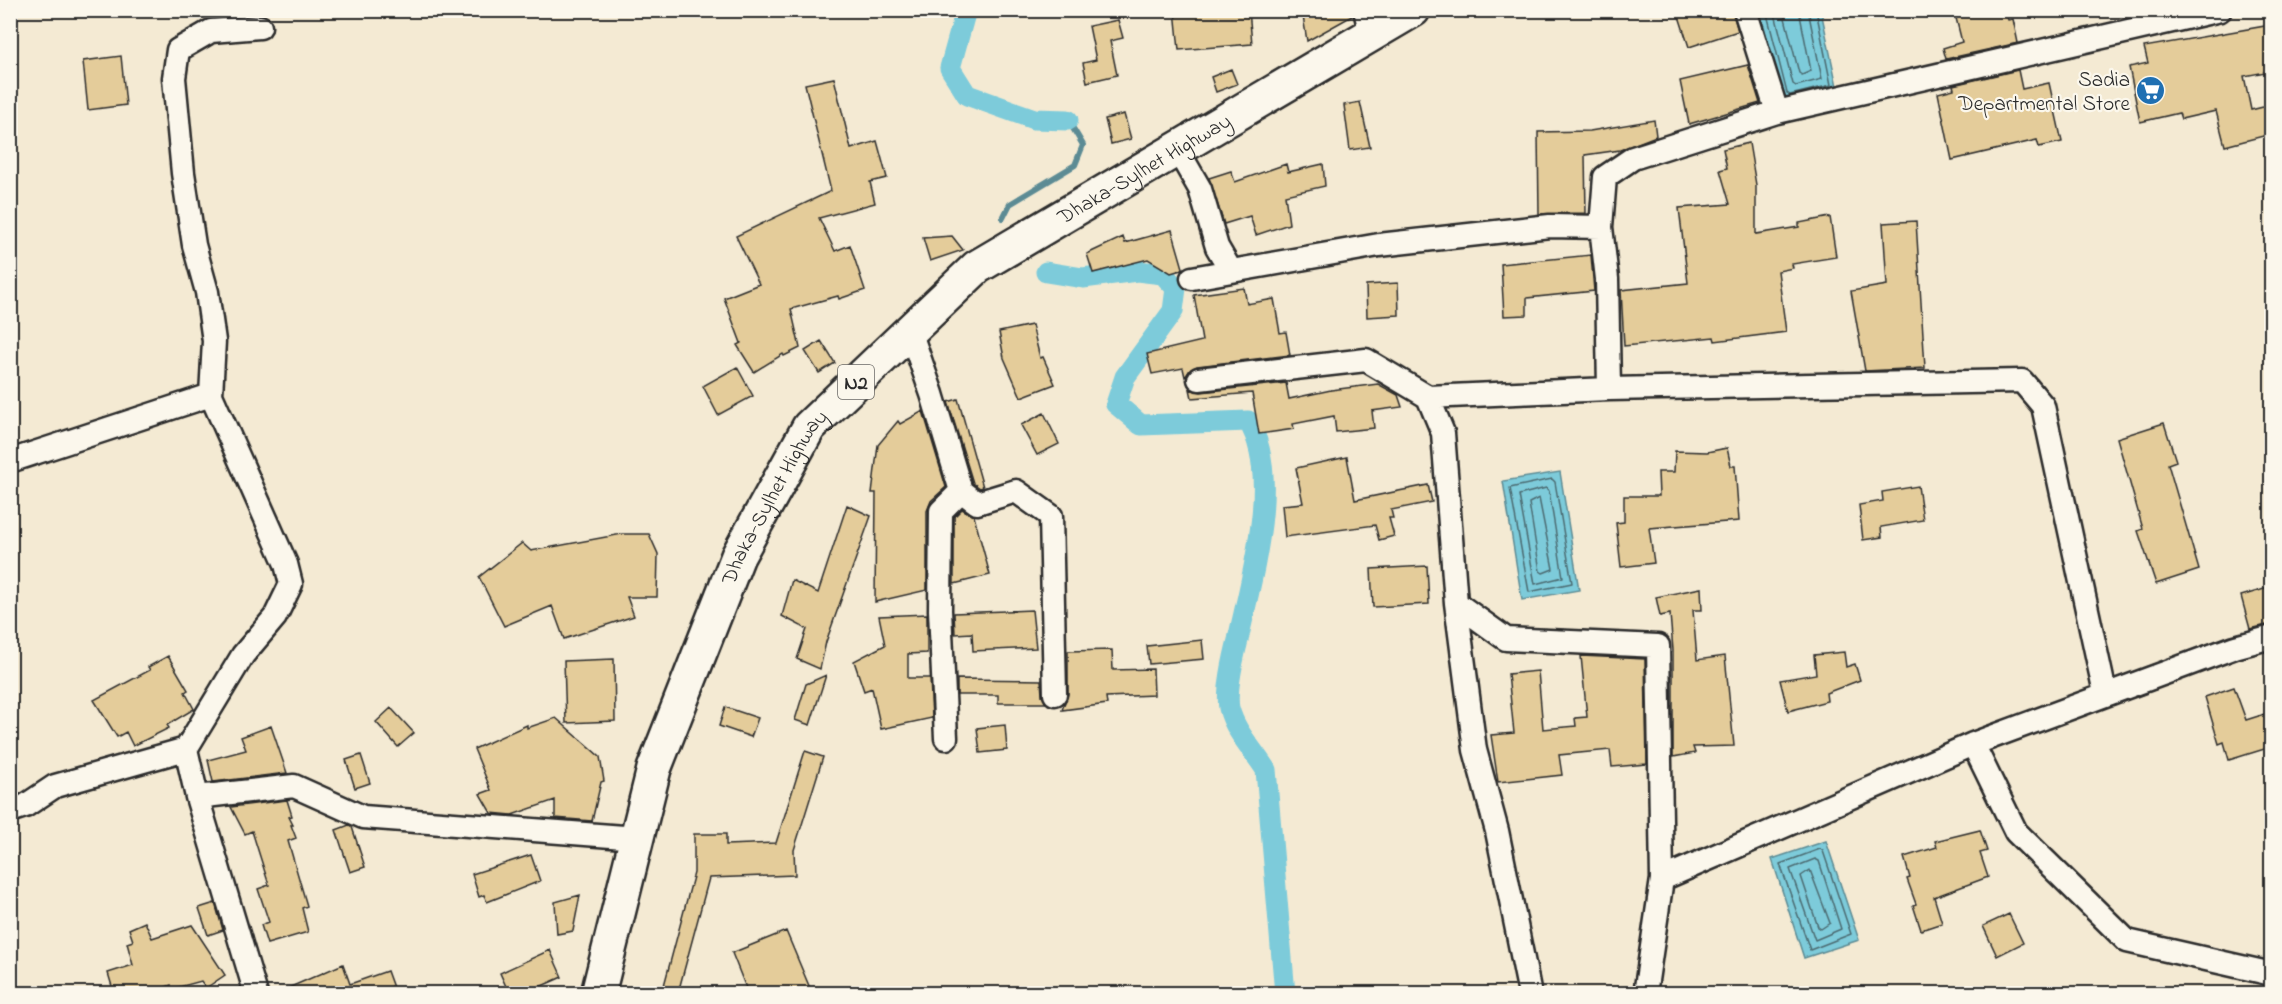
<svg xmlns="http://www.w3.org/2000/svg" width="2282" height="1004" viewBox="0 0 2282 1004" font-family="'Indie Flower',sans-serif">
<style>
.water{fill:#7dcbda;stroke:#5c8b94;stroke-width:1.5}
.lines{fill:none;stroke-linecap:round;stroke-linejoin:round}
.shore{stroke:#4c6b71;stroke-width:1.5}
.stream{stroke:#5c8b94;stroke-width:6}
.canal{stroke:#7dcbda;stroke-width:21}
.building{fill:#e4cc9a;stroke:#2b2b2b;stroke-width:1.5}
.street-casing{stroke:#2b2b2b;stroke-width:27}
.highway-casing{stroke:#2b2b2b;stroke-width:38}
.street{stroke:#fbf7ec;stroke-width:22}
.highway{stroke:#fbf7ec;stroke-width:33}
.labels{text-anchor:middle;stroke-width:4.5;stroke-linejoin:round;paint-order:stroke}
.shield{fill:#fbf7ec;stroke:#696865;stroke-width:1.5}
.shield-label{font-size:20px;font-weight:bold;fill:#2b2b2b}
.poi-label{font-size:21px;fill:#2b2b2b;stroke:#fbf7ec;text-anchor:end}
.street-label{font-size:21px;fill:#2b2b2b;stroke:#fbf7ec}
</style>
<rect width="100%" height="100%" fill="#f4ead3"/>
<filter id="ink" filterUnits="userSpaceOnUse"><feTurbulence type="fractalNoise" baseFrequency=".0167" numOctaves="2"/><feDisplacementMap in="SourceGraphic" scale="12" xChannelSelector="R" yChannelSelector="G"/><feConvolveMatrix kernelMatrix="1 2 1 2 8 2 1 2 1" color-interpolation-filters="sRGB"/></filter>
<g filter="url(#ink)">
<path class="water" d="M1760 11H1821L1838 91 1784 102Z
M1560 472 1579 590 1522 600 1503 481Z
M1826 841 1859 940 1804 958 1772 859Z"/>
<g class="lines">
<path class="shore" d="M1766 10 1787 93 1790 95 1831 85 1816 10
M1774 10 1793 84 1796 86 1822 79 1808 10
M1783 10 1799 73 1802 75 1811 71 1799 10
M1552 479 1555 482 1572 583 1529 592 1510 488Z
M1546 488 1549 491 1563 577 1535 584 1519 495Z
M1539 498 1553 569 1543 573 1540 571 1529 503Z
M1820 849 1823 851 1851 934 1810 950 1780 864Z
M1815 859 1819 861 1841 929 1815 940 1790 869Z
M1810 870 1830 923 1821 929 1818 927 1801 876Z"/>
<path class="stream" d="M1003 218 1010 204 1075 165 1083 145 1068 120"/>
<path class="canal" d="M966 10 950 68 967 95 1034 119 1068 120
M1046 272 1083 278 1137 271 1163 274 1176 288 1173 311 1125 377 1116 404 1141 425 1248 421C1282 475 1251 579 1238 640 1234 656 1226 691 1229 708 1235 732 1253 749 1266 770L1285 994"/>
</g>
<path class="building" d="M1175 10H1249L1252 44 1179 50Z
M1302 10H1352V16L1307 41Z
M1677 10H1732L1738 31 1689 47Z
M1954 10H2005L2008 20 2013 19 2018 43 1946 59 1943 48 1962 42Z
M1118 20 1123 38 1110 41 1117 75 1087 82 1083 63 1096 60 1089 26Z
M2271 25V71L2244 76 2251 110 2271 105V134L2225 146 2216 111 2181 119 2179 113 2140 122 2129 67 2148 63 2144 47Z
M121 56 126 105 88 110 83 61Z
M1748 65 1760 103 1689 124 1680 81Z
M1231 69 1237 84 1216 92 1211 77Z
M2018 70 2022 89 2049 83 2062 142 2039 147 2037 140 1952 160 1938 93 1954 89 1953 85Z
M834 78 851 149 877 141 887 178 870 182 875 203 819 218 835 251 850 245 865 290 839 299 838 296 791 309 800 348 784 356 783 354 754 372 737 345 741 343 724 298 759 284 736 236 831 191 805 84Z
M1360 102 1370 147 1350 150 1344 105Z
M1124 114 1131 139 1111 144 1105 119Z
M1654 120 1656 136 1620 150 1585 155 1586 213 1539 214 1538 132 1590 131Z
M1749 143 1756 185V234L1799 227V223L1830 217 1836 257 1792 264 1793 268 1778 271 1786 332 1715 341 1714 337 1624 346 1621 290 1688 283 1679 208 1730 204 1720 170 1727 168 1723 149Z
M1286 164 1288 172 1323 164 1325 186 1285 195 1289 224 1256 235 1250 216 1224 224 1209 178 1231 171 1235 182Z
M1916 221 1925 368 1865 371 1851 291 1887 285 1883 223Z
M1172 230 1183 268 1181 270 1171 273 1148 259 1093 273 1087 254 1123 237 1125 243Z
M952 236 963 250 930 261 923 238Z
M1591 255 1594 291 1527 298V315L1504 316 1501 264Z
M1398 283 1399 315 1367 317 1366 285Z
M1244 288 1247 304 1274 299 1280 333 1286 332 1290 355 1197 366 1191 369 1185 377 1183 368 1152 374 1147 354 1202 341 1194 295Z
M1032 325 1040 358 1043 357 1055 384 1021 397 1004 358 999 332Z
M821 341 835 363 819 373 805 351Z
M737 367 753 396 718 415 703 386Z
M1286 383 1289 399 1331 390 1378 384 1398 395 1402 407 1372 411 1374 428 1336 432 1334 416 1293 424 1294 429 1259 434 1252 393 1192 398 1190 389 1201 392Z
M958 399 983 487 980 488 973 483 948 402Z
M923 411 946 487 931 501 927 511V590L875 602 876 493H872L878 445 898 421 900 424Z
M1044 413 1059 444 1037 455 1021 425Z
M2164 423 2176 461 2168 464 2199 570 2156 584 2138 531 2143 529 2117 438Z
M1727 448 1731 466H1735L1739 521 1649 528 1654 563 1621 567 1616 523 1624 522V496H1659L1658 472H1674L1675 451 1707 452Z
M1347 457 1355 500 1428 485 1432 502 1391 510 1393 518H1389L1394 536 1379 540 1375 525 1285 537 1282 505 1303 503 1296 468Z
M1918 486 1923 520 1881 527 1882 537 1863 540 1859 505 1883 501 1882 492Z
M847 505 871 516 826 642 820 669 797 659 807 629 782 616 792 580 818 593Z
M962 509 974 516 990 575 954 584V517Z
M622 534H649L658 554 657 597H627L634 616 564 639 552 606 504 626 479 577 522 543 531 551Z
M1427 566 1429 604 1373 607 1371 569Z
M2271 587V624L2250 629 2241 596Z
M1701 588 1702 610H1693L1697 660 1725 656 1734 746 1693 747 1695 753 1673 757V650L1670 614 1660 616 1656 597Z
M1032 610 1036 648 973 651 972 633 955 634 954 613Z
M927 614V653L908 654V678H930L932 718 881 729 872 688 864 691 854 661 885 645 879 616Z
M1202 640 1204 659 1149 664 1147 646Z
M1112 650 1113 670 1153 669 1154 695 1106 697 1107 704 1062 710 1068 694V651Z
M1844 652 1846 667 1855 664 1860 680 1826 693 1827 701 1788 711 1780 680 1816 674 1814 655Z
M168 656 188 690 185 692 194 709 167 725 169 728 133 746 126 732 117 737 94 700 150 670 148 667Z
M1581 656 1645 659 1647 764 1612 767 1610 750 1559 755 1562 775 1498 782 1491 735 1514 733 1508 674 1538 671 1543 729 1576 726 1575 718 1587 717Z
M614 659 615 721 566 723 564 661Z
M826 675 810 725 795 720 806 684Z
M957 679 1041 680 1042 695 1046 703H998V695H957Z
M2234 687 2246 720 2271 712V747L2229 760 2224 742 2219 744 2205 697Z
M725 707 758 718 751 737 719 726Z
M391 708 414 733 398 747 376 722Z
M556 718 600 757 604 781 601 782 592 821 555 818V800L512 815 491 813 480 794 491 790 474 749 527 725V728Z
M1005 725 1007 750 980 753 977 728Z
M271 726 287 773 213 782 208 760 246 750 241 737Z
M805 751 823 757 794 850 795 875 709 878 678 993H662L694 873V834H726V845L776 843Z
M361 755 370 783 355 788 346 760Z
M287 800 292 816 289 817 293 825H291L296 838 288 841 307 906 302 908 308 932 267 944 261 925 269 922 258 889 269 885 252 831 245 834 231 807Z
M349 825 352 827 365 867 350 872 336 830Z
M1980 830 1987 851 1980 853 1988 877 1934 897 1942 923 1921 930 1913 905 1916 904 1907 879 1910 878 1904 857 1937 847 1935 841Z
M531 855 540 881 487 902 484 895 479 897 472 874Z
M580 895 573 931 557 934 555 902Z
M215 903 223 930 208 935 199 908Z
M2009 914 2023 943 1997 956 1983 926Z
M145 922 152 938 192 925 225 975 206 988 201 981 172 989 171 985 150 993H114L108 973 133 965 127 943 133 941 129 929Z
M786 931 812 993H748L732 953Z
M550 950 562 977 526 993H509L500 973Z
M343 964 350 984 387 971 395 993H277Z"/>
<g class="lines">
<defs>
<path id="street" d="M1365 10 1371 35
M1745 10 1777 112 2220 10
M1177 149 1200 189 1217 247 1231 271
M1192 278 1379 245 1550 226 1601 227
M910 331 932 394 961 491 941 511 940 610 946 738
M1199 379 1366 360 1428 397 1443 433 1456 603 1475 750 1497 831 1530 994
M1609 389 1607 279 1601 227 1605 177 1633 158 1777 112
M1428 397 1609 389 2022 381 2043 406 2105 693
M10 461 211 395
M961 491 977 503 1016 491 1051 516 1055 694
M1456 603 1506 639 1658 646 1662 879 1645 994
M1973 744 2016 832 2127 941 2272 974
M186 749 243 655 275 617 291 584 286 564 211 395 214 341 207 292 194 245 183 173 174 78 178 50 211 31 260 27
M197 797 256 994
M10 811 25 806 55 786 186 749 197 797 294 786 363 817 637 838
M1662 879 1973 744 2235 647 2272 637"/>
<g id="highway">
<path id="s1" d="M598 994 654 769 738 556 809 427 977 267 1413 10"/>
</g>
</defs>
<use href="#street" class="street-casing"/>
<use href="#highway" class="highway-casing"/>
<use href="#street" class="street"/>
<use href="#highway" class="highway"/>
</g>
</g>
<defs>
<symbol id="supermarket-disc" viewBox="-11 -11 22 22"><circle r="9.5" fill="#1f6fb2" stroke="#fbf7ec"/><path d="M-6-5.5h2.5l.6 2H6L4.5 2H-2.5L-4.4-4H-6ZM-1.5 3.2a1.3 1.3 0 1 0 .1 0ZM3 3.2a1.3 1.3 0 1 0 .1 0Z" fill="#fff"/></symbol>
</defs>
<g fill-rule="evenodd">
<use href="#supermarket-disc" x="2134" y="74" width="33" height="33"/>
</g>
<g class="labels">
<rect class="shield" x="838" y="365" width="36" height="34" rx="4.5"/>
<g class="shield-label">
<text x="856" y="389">N2</text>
</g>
<g class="poi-label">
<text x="2130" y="86">Sadia<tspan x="2130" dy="24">Departmental Store</tspan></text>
</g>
<g class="street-label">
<text dy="7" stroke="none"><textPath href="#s1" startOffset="1034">Dhaka-Sylhet Highway</textPath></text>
<text dy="7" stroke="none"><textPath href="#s1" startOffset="530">Dhaka-Sylhet Highway</textPath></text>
</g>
</g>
<rect width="2282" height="1004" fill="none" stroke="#fbf7ec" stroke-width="36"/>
<rect x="18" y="18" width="2246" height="968" fill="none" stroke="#2b2b2b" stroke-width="2" filter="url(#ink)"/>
</svg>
